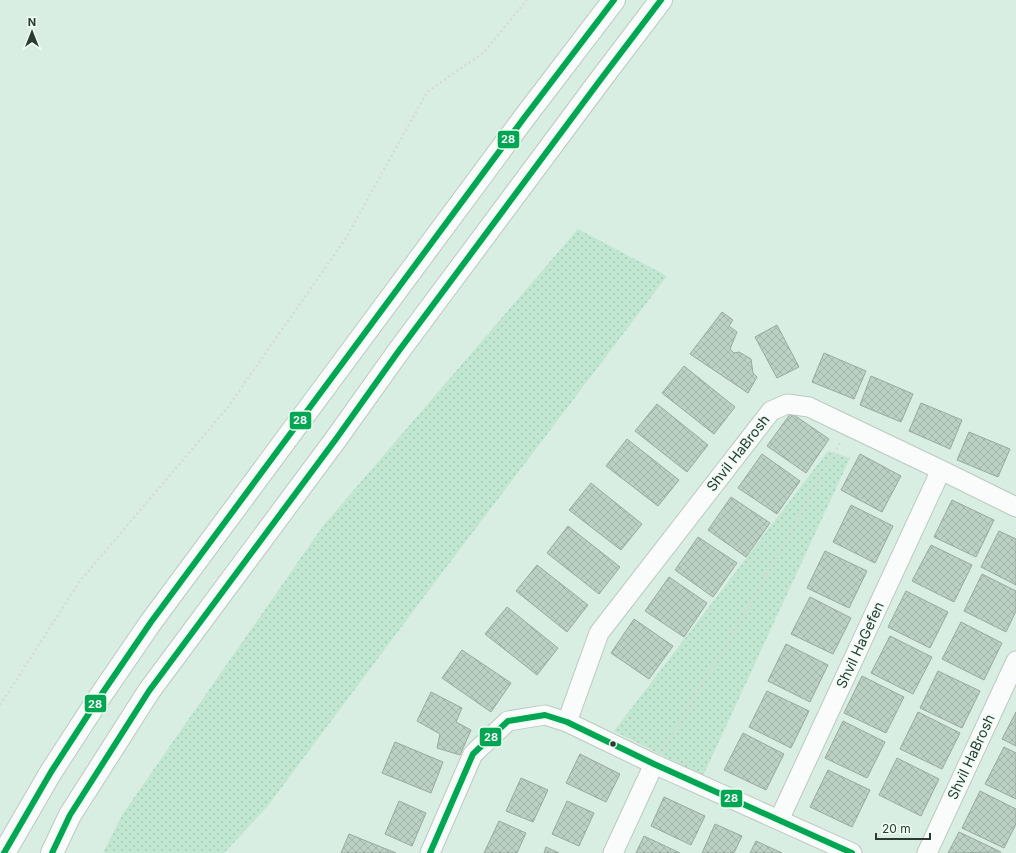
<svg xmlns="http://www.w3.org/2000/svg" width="1016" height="853" viewBox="0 0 1016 853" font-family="Inter,sans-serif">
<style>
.park{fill:url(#park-dots)}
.building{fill:url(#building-cross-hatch);stroke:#99a99f}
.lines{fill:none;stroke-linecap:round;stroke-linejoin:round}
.street-casing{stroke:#bacac0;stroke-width:21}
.highway-casing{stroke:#bacac0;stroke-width:24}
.path{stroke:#d5dad7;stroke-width:2.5;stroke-dasharray:2 3;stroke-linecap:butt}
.street{stroke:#f9fcfb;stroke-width:19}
.highway{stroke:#f9fcfb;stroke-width:22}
.bus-1-casing{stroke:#eefdf4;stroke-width:9}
.bus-1{stroke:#00a651;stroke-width:6}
.bus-dot{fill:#2b3a32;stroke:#eefdf4;stroke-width:1.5}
.labels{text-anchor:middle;stroke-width:3;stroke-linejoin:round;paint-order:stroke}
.street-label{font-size:14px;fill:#2b3a32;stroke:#eefdf4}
.line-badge{stroke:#eefdf4;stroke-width:1.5}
.badge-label{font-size:11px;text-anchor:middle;font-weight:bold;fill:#fff}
</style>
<defs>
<pattern id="park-dots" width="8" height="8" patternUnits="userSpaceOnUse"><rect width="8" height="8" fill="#c1e7d2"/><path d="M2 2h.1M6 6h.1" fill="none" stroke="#a6c7b5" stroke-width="1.8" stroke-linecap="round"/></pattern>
<pattern id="building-cross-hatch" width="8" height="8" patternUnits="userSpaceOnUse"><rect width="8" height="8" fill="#bad1c4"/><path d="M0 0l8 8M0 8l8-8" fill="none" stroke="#a0b4a9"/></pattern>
</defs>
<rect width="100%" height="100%" fill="#d9eee2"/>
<path class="park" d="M578 229 667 276 426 594 267 807 224 853H103L122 815 323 526Z
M828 451 850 458 703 776 614 731Z"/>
<path class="building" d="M722 312 733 320 729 326 737 332 730 349 734 353 739 352 751 359 753 373 757 377 748 393 690 354Z
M777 325 799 367 777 378 755 337Z
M824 353 866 371 854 399 812 382Z
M684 366 735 407 714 434 662 393Z
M871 376 913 394 901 422 860 405Z
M921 403 962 420 950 449 909 431Z
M657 404 708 445 687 472 635 431Z
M791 413 829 439 806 473 767 446Z
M969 432 1010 449 998 477 957 460Z
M627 439 679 480 658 506 606 466Z
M762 454 800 481 777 514 738 488Z
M860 454 901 476 882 512 841 490Z
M591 483 642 524 621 550 569 510Z
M731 497 770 523 746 557 708 530Z
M952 500 994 520 976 557 934 537Z
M851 505 893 526 875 563 833 542Z
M568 526 620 567 599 594 547 553Z
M999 531 1016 539V585L981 567Z
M698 537 737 563 713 597 675 570Z
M931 545 972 565 954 602 912 581Z
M825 551 867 571 849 608 807 588Z
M537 565 588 605 567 632 516 591Z
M982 574 1016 591V611L1006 632 964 611Z
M669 577 707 603 684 637 645 611Z
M906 591 948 612 930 648 888 627Z
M810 597 851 618 833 654 791 634Z
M507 607 558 648 537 675 485 634Z
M634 619 673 646 649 679 611 653Z
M961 622 1002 643 984 680 942 659Z
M890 636 932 657 913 694 871 673Z
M786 644 828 665 810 702 768 681Z
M462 650 511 683 491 712 442 678Z
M938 671 980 691 962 728 920 708Z
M862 676 904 697 886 733 844 713Z
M767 691 809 711 791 748 749 727Z
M431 692 462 708 456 722 471 730 460 755 437 748 440 734 417 721Z
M918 712 960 733 942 769 900 749Z
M1016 712V746L1002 739Z
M843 721 885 742 867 778 825 758Z
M743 733 784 754 766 790 724 770Z
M395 742 443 762 431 793 382 773Z
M1004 747 1016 753V799L985 784Z
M580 754 620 774 606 802 566 783Z
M897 758 939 779 921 816 879 795Z
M828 770 870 790 852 827 810 807Z
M521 778 548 790 533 822 506 811Z
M980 791 1016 809V824L1004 848 962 828Z
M664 797 705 816 691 845 651 826Z
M399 801 426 813 412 846 385 834Z
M567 801 594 813 579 846 552 834Z
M499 821 526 833 517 853H484Z
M715 824 742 836 734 853H702Z
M959 832 1001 852 948 853Z
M349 834 396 853H341Z
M644 836 680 853H636Z
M756 841 782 853H750Z
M546 847 559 853H544Z"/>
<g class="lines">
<defs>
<path id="street" d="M567 722 599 633 771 411 787 404 809 407 941 470 1016 507
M779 820 941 470
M430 853 473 754 508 721 545 715 567 722 654 764 852 853
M613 853 654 764
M927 853 1016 661"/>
<path id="highway" d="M4 853 51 772 99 698 151 622 524 118 614 0
M52 853 70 815 149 691 336 439 398 352 601 79 661 0"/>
</defs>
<use href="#street" class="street-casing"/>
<use href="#highway" class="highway-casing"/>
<path class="path" d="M0 705 80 581 228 407 346 238 427 92 483 53 527 0
M664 748 749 606 840 443"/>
<use href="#street" class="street"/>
<use href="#highway" class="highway"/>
<defs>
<path id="bus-1" d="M4 853 51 772 99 698 151 622 524 118 614 0
M52 853 70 815 149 691 336 439 398 352 601 79 661 0
M430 853 473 754 508 721 545 715 567 722 654 764 852 853"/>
</defs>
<use href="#bus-1" class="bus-1-casing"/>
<use href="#bus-1" class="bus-1"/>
</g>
<circle class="bus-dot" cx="613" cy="744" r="3.5"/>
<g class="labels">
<g class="street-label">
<text transform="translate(738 453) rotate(-52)" y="5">Shvil HaBrosh</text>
<text transform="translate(860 645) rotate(-65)" y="5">Shvil HaGefen</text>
<text transform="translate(971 757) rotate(-65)" y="5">Shvil HaBrosh</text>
</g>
</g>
<g class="line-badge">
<rect x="497" y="130" width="23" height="19" rx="4" fill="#00a651"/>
<rect x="289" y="411" width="23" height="19" rx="4" fill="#00a651"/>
<rect x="84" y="694" width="23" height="19" rx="4" fill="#00a651"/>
<rect x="479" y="727" width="23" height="20" rx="4" fill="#00a651"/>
<rect x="720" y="789" width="23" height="19" rx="4" fill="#00a651"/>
</g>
<g class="badge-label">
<text x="508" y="143">28</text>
<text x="300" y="424">28</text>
<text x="95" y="708">28</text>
<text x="491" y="741">28</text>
<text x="731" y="802">28</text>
</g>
<g transform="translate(32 32)" stroke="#eefdf4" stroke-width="3" paint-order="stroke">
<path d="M0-3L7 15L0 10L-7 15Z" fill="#2b3a32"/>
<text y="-6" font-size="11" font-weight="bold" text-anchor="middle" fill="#2b3a32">N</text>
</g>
<path d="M876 833v6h54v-6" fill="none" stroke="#2b3a32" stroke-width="2"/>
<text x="882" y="833" font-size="12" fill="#2b3a32" stroke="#eefdf4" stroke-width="3" paint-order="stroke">20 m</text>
</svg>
